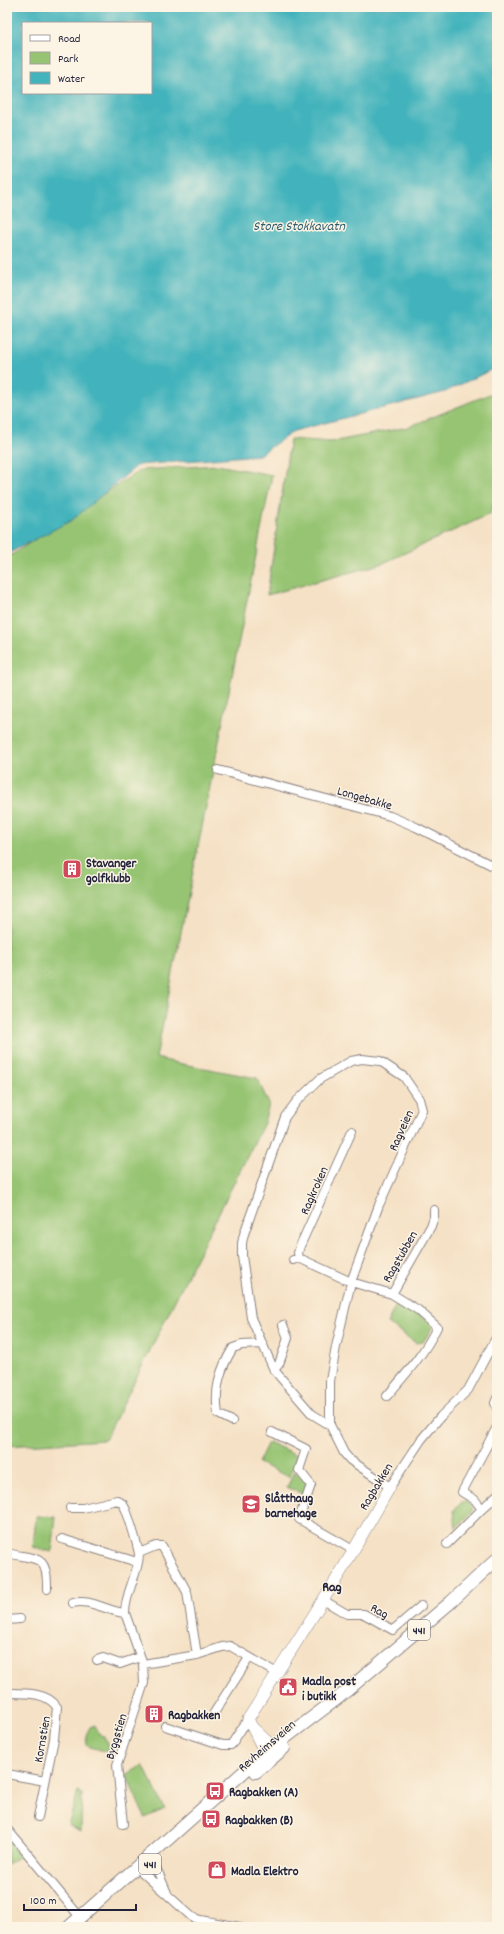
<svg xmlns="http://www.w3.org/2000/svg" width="504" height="1934" viewBox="0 0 504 1934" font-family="Dekko,sans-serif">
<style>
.green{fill:#96c472;stroke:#5c7356}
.water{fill:#43b3bc;stroke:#326a7c;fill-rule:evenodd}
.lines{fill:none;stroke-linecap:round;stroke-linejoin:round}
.street-casing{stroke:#8c8280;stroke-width:10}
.secondary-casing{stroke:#8c8280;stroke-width:12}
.primary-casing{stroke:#8c8280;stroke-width:14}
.street{stroke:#fff;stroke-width:8}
.secondary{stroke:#fff;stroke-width:11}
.primary{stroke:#fff;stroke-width:12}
.labels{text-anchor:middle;stroke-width:3;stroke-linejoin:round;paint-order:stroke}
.shield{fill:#fcf5e5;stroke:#63616e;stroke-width:1}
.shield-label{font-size:12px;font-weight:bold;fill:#22223b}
.street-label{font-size:13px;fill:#22223b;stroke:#fcf5e5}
.poi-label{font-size:13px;font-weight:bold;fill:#22223b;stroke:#fcf5e5;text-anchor:start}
.water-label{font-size:14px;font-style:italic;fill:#2f5c6f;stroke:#fcf5e5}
.neighbourhood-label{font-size:14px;font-weight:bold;fill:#22223b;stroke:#fcf5e5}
</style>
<rect width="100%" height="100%" fill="#fcf5e5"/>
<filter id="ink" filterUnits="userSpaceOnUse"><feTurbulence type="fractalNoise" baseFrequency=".025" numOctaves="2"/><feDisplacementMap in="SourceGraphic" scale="8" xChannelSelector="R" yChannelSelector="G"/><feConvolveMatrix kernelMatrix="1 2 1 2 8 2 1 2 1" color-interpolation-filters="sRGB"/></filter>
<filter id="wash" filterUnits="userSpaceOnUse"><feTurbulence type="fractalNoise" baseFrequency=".012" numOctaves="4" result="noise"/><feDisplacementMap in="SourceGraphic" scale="16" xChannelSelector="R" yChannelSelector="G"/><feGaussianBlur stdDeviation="0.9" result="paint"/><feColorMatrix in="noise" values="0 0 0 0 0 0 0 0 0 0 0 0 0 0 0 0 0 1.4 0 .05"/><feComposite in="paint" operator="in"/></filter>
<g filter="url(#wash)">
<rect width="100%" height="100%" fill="#f5e1c5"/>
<path class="green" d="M497 391V493L490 514 381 564 267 595 290 439 331 442 408 427Z
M217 465 272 475 156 1058 177 1063 257 1078 269 1104 264 1123 105 1440 7 1446V558L140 470Z
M398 1301 432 1323V1328L423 1342 416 1343 387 1323Z
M268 1442 299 1456 289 1477 258 1463Z
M295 1471 307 1483 305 1495 287 1487Z
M462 1502H467L473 1508V1511L456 1528 454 1510Z
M36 1516 56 1517 52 1552 33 1547Z
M95 1725 100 1735 104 1736 111 1753 87 1746 86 1735 90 1727Z
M143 1765 165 1809 145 1818 126 1775Z
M78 1791 82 1795 81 1831 68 1825Z
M7 1834 23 1854 7 1864Z"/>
<path class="water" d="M7 7H497V367L445 392 294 431 259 455 138 465 72 520 7 554ZM23 23H151V93H23Z"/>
</g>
<g filter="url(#ink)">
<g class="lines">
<defs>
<path id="street" d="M218 770 390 816 416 827 497 868
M299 1258 351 1282 392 1294
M293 1260 299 1258 298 1253 300 1246 352 1131
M274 1370 279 1364 288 1338 283 1325
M387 1396C406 1374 425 1353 437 1327L418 1310 392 1294 431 1226 434 1217V1210
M497 1398 495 1403 497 1408
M232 1421 218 1414C214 1389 220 1369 233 1348L242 1345 262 1344
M330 1425V1381L336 1347 351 1282 379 1205 422 1110 419 1099 404 1077 380 1061 362 1059 351 1061 320 1079 297 1101 285 1117 244 1234 242 1243V1256L251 1318 274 1370 312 1414 330 1425 344 1453 350 1460 390 1487 421 1440 441 1416 468 1390 497 1336
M272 1432 306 1449 299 1470 311 1485 299 1519 353 1550
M70 1508H83L117 1500 123 1504 126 1510C129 1518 139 1549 139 1555 138 1575 125 1593 125 1613L143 1664 144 1683 117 1765 123 1824
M482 1509 497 1495
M62 1539 137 1562
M447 1544 482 1509 475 1500 462 1492 497 1427
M7 1553C36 1560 48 1553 47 1589
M139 1553 156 1546H162L187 1592 197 1655
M323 1600 347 1614H364L393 1630 421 1606
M73 1603C90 1598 108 1612 125 1613
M7 1620 20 1619
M97 1660 103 1658 120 1664 140 1657
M143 1664 197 1655 222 1647 230 1646 277 1673
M7 1693C24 1693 47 1692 57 1707L54 1739 38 1817
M214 1713 249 1658
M165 1726 223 1745H231L248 1719
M7 1774 45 1781
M7 1829 80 1917
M167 1893 158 1872 151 1863 142 1862V1872L192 1917 200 1920 240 1927"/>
<path id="secondary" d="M251 1726 273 1747 274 1756 265 1753 248 1719 342 1570 390 1487"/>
<path id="primary" d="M256 1772 284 1748
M69 1927 265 1753 338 1698 375 1667 451 1602 497 1559"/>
</defs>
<use href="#street" class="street-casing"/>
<use href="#secondary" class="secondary-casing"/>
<use href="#primary" class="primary-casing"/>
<use href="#street" class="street"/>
<use href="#secondary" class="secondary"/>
<use href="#primary" class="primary"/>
</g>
</g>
<defs>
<symbol id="building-square" viewBox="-11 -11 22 22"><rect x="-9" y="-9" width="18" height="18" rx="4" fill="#d1495b" stroke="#fcf5e5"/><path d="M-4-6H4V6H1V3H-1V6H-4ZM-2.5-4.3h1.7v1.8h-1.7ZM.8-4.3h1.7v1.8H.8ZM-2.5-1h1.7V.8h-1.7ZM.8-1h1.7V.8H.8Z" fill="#fff"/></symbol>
<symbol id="school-square" viewBox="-11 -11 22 22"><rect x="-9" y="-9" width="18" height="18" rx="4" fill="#d1495b" stroke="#fcf5e5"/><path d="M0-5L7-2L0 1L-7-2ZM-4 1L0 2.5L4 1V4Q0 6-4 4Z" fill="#fff"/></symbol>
<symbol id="civic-square" viewBox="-11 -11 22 22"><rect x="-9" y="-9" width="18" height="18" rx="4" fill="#d1495b" stroke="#fcf5e5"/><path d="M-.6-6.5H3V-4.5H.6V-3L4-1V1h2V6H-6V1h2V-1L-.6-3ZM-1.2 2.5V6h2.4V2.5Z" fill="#fff"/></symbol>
<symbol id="bus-square" viewBox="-11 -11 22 22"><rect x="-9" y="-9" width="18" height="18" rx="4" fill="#d1495b" stroke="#fcf5e5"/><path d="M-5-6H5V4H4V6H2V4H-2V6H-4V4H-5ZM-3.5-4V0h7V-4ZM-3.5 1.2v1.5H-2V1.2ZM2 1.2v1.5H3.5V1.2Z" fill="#fff"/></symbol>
<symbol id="shop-square" viewBox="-11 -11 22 22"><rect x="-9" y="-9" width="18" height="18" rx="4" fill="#d1495b" stroke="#fcf5e5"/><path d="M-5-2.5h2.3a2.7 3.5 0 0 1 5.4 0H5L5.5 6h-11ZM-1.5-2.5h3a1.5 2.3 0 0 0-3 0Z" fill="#fff"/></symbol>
</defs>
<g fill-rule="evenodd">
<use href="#building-square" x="61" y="858" width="22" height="22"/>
<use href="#school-square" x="240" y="1493" width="22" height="22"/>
<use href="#civic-square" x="277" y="1676" width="22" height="22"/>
<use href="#building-square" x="143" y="1703" width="22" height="22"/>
<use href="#bus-square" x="204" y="1780" width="22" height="22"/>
<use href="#bus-square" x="200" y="1808" width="22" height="22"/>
<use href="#shop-square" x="206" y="1859" width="22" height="22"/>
</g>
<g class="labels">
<g class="shield">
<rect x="408" y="1620" width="22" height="20" rx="3"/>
<rect x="139" y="1854" width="22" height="20" rx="3"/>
</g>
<g class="shield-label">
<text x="419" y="1634">441</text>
<text x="150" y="1868">441</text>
</g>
<g class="street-label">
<text transform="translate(365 797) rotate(16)" y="5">Longebakke</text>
<text transform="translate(400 1130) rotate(-66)" y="5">Ragveien</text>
<text transform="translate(313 1190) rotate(-66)" y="5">Ragkroken</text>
<text transform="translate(399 1256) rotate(-60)" y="5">Ragstubben</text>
<text transform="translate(375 1486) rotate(-59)" y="5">Ragbakken</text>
<text transform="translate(380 1610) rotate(27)" y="5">Rag</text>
<text transform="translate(115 1736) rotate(-73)" y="5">Byggstien</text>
<text transform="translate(41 1739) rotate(-80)" y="5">Kornstien</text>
<text transform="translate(266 1745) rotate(-41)" y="5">Revheimsveien</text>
</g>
<g class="poi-label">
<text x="86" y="867">Stavanger<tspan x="86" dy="15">golfklubb</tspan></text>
<text x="265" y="1502">Slåtthaug<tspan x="265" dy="15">barnehage</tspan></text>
<text x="302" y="1685">Madla post<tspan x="302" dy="15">i butikk</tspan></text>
<text x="168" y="1719">Ragbakken</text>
<text x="229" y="1796">Ragbakken (A)</text>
<text x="225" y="1824">Ragbakken (B)</text>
<text x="231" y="1875">Madla Elektro</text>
</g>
<g class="water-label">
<text x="299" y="230">Store Stokkavatn</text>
</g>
<g class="neighbourhood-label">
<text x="332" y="1591">Rag</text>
</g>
</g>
<rect width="504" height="1934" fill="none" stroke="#fcf5e5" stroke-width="24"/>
<rect x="22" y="22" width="130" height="72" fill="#fcf5e5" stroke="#a5a1a1"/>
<rect x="30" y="35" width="20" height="6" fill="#ffffff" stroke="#a5a1a1"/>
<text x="58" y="42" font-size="12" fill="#22223b">Road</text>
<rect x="30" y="52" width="20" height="12" fill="#96c472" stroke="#a5a1a1"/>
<text x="58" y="62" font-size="12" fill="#22223b">Park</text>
<rect x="30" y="72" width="20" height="12" fill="#43b3bc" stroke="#a5a1a1"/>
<text x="58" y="82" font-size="12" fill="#22223b">Water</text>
<path d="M24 1904v6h112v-6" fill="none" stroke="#22223b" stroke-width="2"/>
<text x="30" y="1904" font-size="12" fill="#22223b" stroke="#fcf5e5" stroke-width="3" paint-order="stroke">100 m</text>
</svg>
